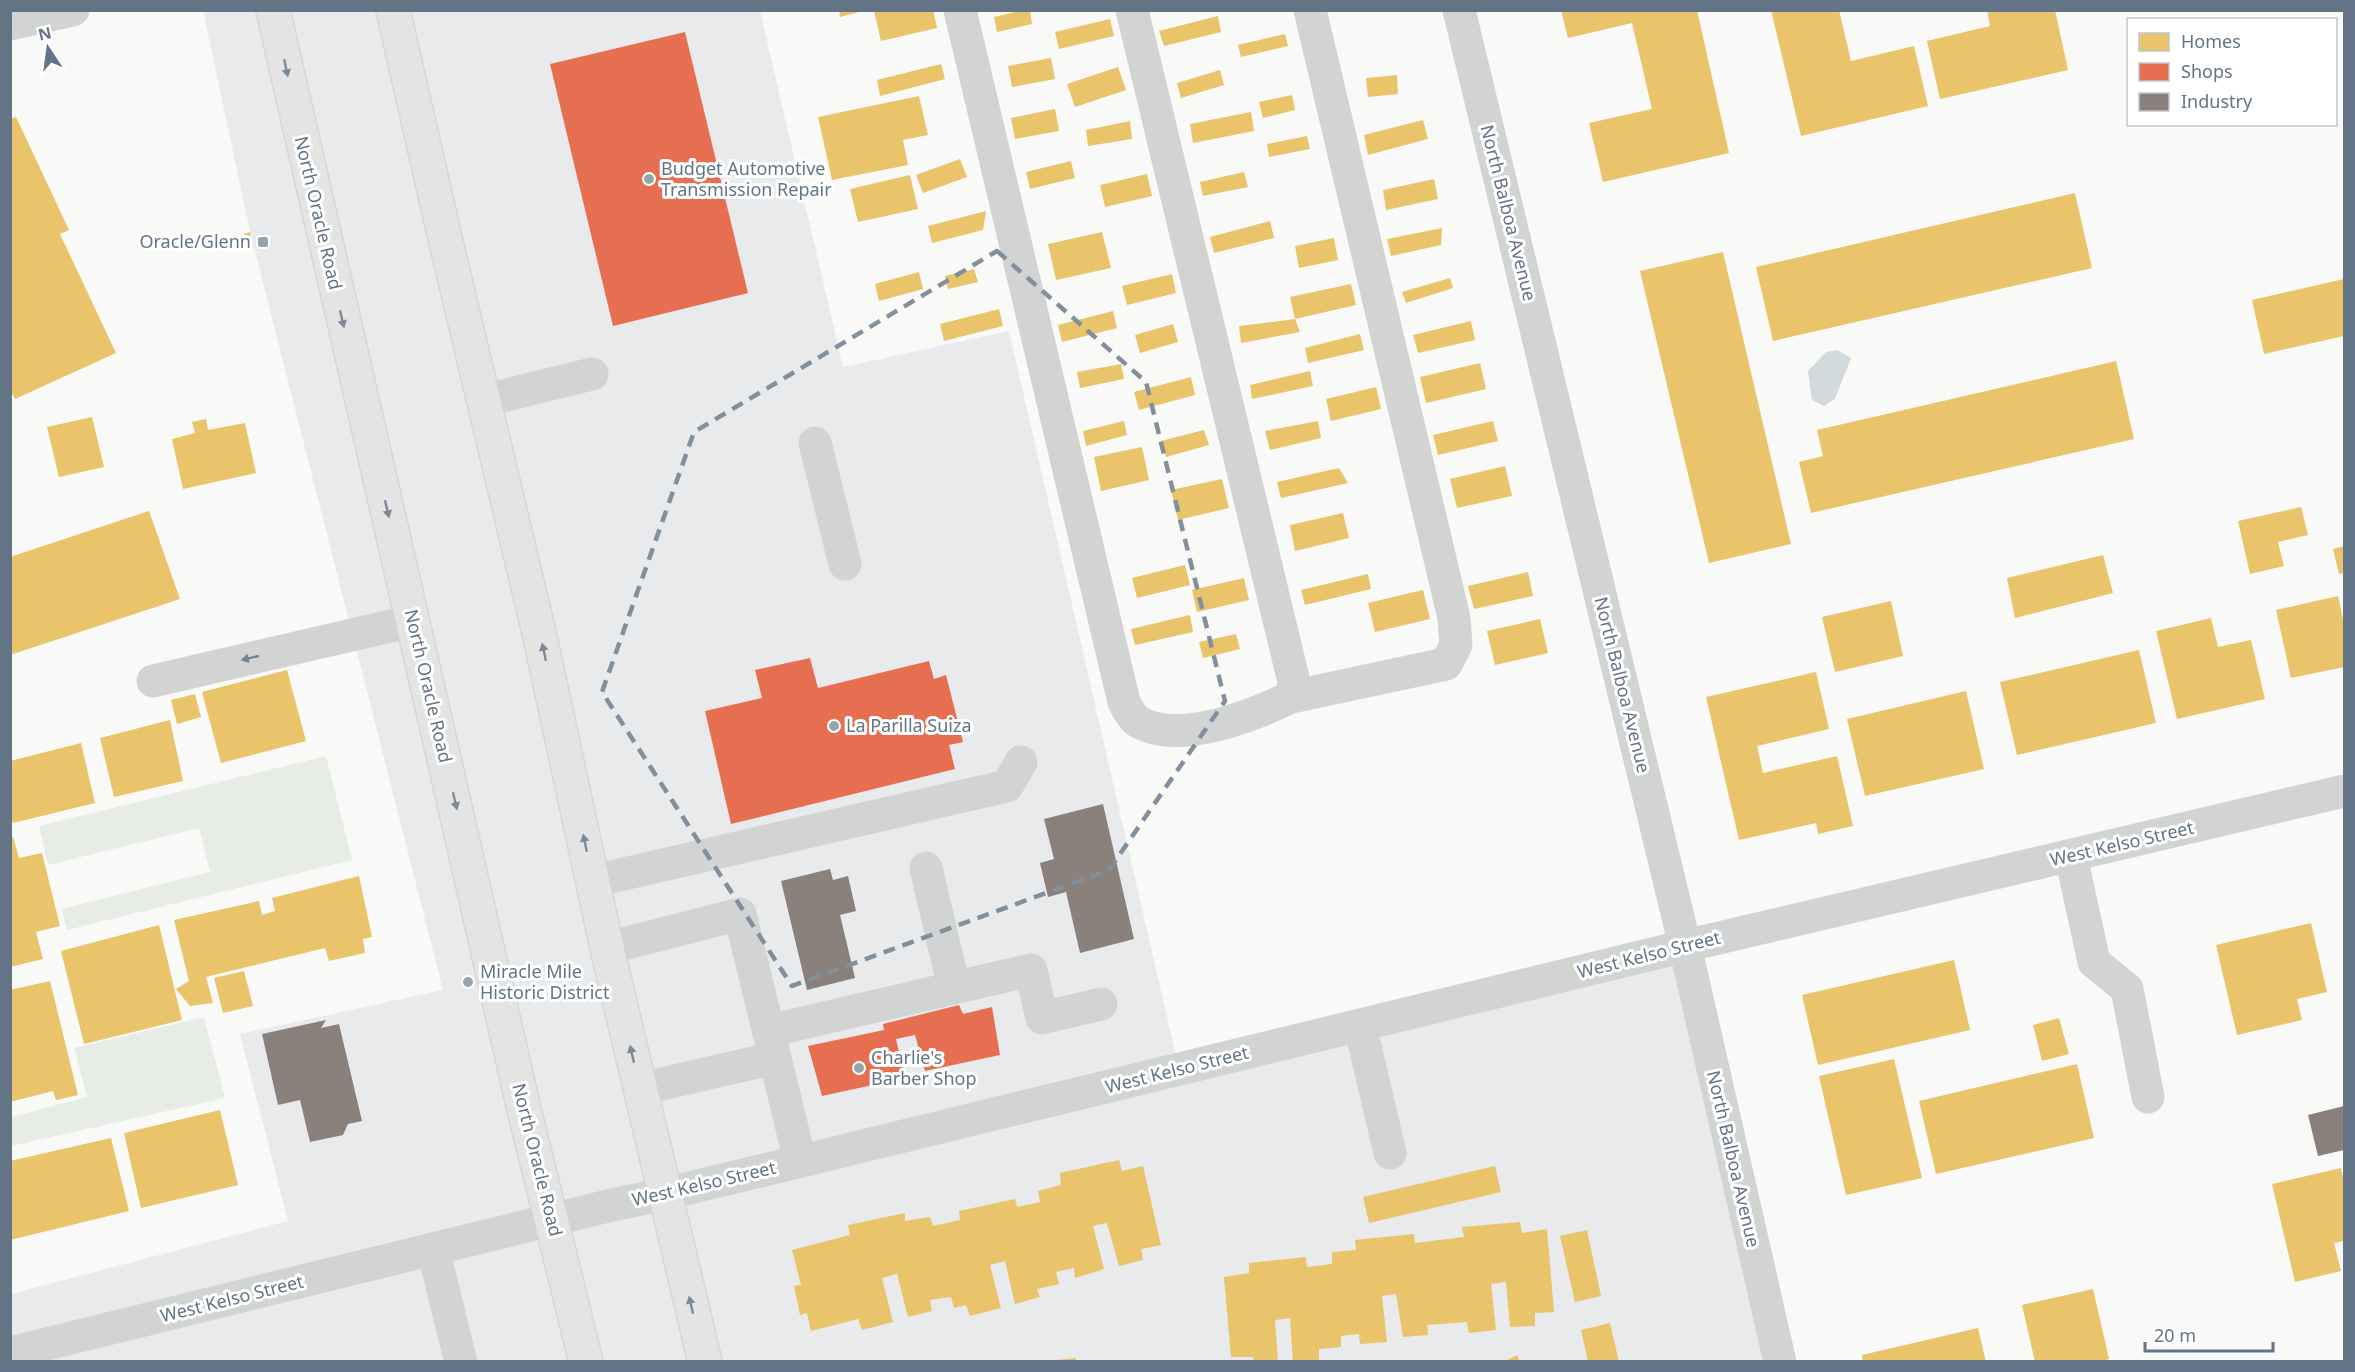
<svg xmlns="http://www.w3.org/2000/svg" width="2355" height="1372" viewBox="0 0 2355 1372" font-family="'Noto Sans',sans-serif">
<style>
.built{fill:#e8eaeb}
.green{fill:#e8ece6}
.water{fill:#d2dadd}
.homes{fill:#e9c46a}
.shops{fill:#e76f51}
.industry{fill:#8a817c}
.lines{fill:none;stroke-linecap:round;stroke-linejoin:round}
.major-casing{stroke:#d6d7d7;stroke-width:36}
.minor{stroke:#d2d3d3;stroke-width:33}
.major{stroke:#e4e4e4;stroke-width:33}
.oneway{fill:#7c8a98}
.oneway2{fill:#738291}
.marked{fill:none;stroke:#82909d;stroke-width:4.5;stroke-dasharray:12 8;stroke-linejoin:round}
.poi-dot{fill:#97a3ad;stroke:#fff;stroke-width:2}
.labels{text-anchor:middle;stroke-width:6;stroke-linejoin:round;paint-order:stroke}
.poi-label{font-size:18px;fill:#627485;stroke:#fff;text-anchor:start}
.street-label{font-size:18px;fill:#627485;stroke:#fff}
</style>
<rect width="100%" height="100%" fill="#f9f9f8"/>
<path class="built" d="M203 10 760 11 843 367 1009 331 1179 1069 1685 946 1780 1362H11V1294L288 1221 240 1034 443 990 250 232Z"/>
<path class="green" d="M326 756 352 860 67 930 62 909 210 872 199 828 48 865 39 826Z
M204 1017 225 1098 11 1146V1117L87 1097 74 1048Z"/>
<path class="water" d="M1837 350 1851 358 1835 399 1824 406 1812 400 1808 371 1826 352Z"/>
<path class="homes" d="M839 10H863V11L840 17Z
M874 10H933L937 28 881 41Z
M1023 10H1030L1032 24 997 32 994 17Z
M1561 10H1697L1729 153 1603 182 1589 123 1652 109 1632 23 1568 38Z
M1771 10H1839L1851 61 1914 46 1928 106 1801 136Z
M1987 10H2055L2068 70 1940 99 1927 41 1990 26Z
M1218 16 1221 32 1164 46 1159 31Z
M1110 19 1114 36 1059 49 1055 32Z
M1285 34 1288 46 1241 57 1238 45Z
M1051 58 1055 79 1012 87 1008 66Z
M941 64 945 79 880 96 877 80Z
M1118 67 1126 90 1075 107 1067 84Z
M1220 70 1224 85 1181 98 1177 83Z
M1397 75 1398 94 1368 97 1366 78Z
M1292 95 1295 110 1263 118 1259 102Z
M919 96 928 135 903 140 908 165 832 180 818 117Z
M1055 109 1059 131 1015 139 1011 118Z
M1251 112 1254 131 1193 143 1190 124Z
M16 117 69 230 60 234 116 353 15 399 10 390V119Z
M1423 120 1428 139 1368 155 1364 135Z
M1130 121 1132 139 1088 146 1086 130Z
M1307 136 1310 149 1269 157 1267 144Z
M960 159 967 177 923 193 916 175Z
M1071 161 1075 178 1030 189 1026 172Z
M1244 172 1248 187 1203 196 1200 182Z
M1147 174 1152 196 1105 207 1100 185Z
M910 175 918 209 858 222 850 189Z
M1434 179 1438 199 1386 210 1383 190Z
M2075 193 2092 268 1773 341 1756 267Z
M986 211 983 230 932 243 928 226Z
M1270 221 1274 238 1214 253 1210 237Z
M1442 228 1441 245 1391 256 1387 239Z
M250 232 253 249 247 250 244 234Z
M1102 232 1111 268 1056 280 1048 244Z
M1334 238 1338 260 1299 268 1295 246Z
M1723 252 1791 544 1709 563 1640 271Z
M974 269 978 282 948 289 945 276Z
M919 272 923 289 879 301 875 284Z
M1172 274 1176 293 1127 305 1122 286Z
M1450 278 1453 288 1406 303 1402 292Z
M2344 279V336L2264 354 2252 300Z
M1351 284 1356 305 1295 319 1300 332 1241 343 1239 326 1295 319 1290 297Z
M999 309 1003 326 944 341 940 324Z
M1113 311 1117 328 1062 342 1058 325Z
M1471 321 1475 340 1418 353 1413 335Z
M1173 324 1178 342 1140 353 1135 335Z
M1360 334 1364 350 1308 363 1305 348Z
M2116 361 2134 439 1811 513 1799 462 1823 456 1817 430Z
M1480 363 1486 389 1426 403 1420 377Z
M1121 364 1124 379 1080 388 1077 372Z
M1310 371 1313 386 1252 399 1250 385Z
M1191 377 1195 395 1139 410 1134 392Z
M1376 387 1381 409 1331 421 1326 399Z
M92 417 104 467 59 477 47 427Z
M206 419 208 430 245 423 256 473 183 489 172 439 195 433 192 422Z
M1124 421 1127 435 1086 446 1083 431Z
M1318 421 1321 438 1270 450 1265 431Z
M1493 421 1498 441 1438 455 1433 435Z
M1204 430 1209 445 1166 457 1161 441Z
M1142 447 1149 480 1101 491 1094 457Z
M1505 466 1512 496 1457 508 1450 479Z
M1339 468 1348 483 1281 498 1277 482Z
M1222 479 1229 508 1178 520 1171 490Z
M2301 507 2308 535 2278 542 2284 566 2250 574 2238 521Z
M149 511 180 599 10 655V557Z
M1343 513 1349 538 1295 551 1290 525Z
M2344 546V573L2339 574 2333 549Z
M2103 555 2113 593 2015 618 2007 578Z
M1185 565 1190 585 1137 598 1132 578Z
M1528 572 1533 596 1474 609 1468 586Z
M1368 574 1371 589 1305 605 1301 590Z
M1244 578 1249 600 1197 612 1192 590Z
M1423 590 1430 619 1375 632 1368 603Z
M2338 596 2344 624V667L2291 678 2276 610Z
M1891 601 1903 656 1835 672 1822 617Z
M1190 615 1193 632 1135 645 1131 629Z
M2211 618 2218 647 2251 640 2265 699 2177 719 2156 631Z
M1540 619 1548 653 1495 665 1487 631Z
M1236 634 1240 649 1203 658 1199 642Z
M2139 650 2156 723 2017 755 2000 682Z
M287 670 306 741 221 763 202 692Z
M1816 672 1829 729 1757 746 1763 773 1837 756 1853 826 1818 834 1816 823 1739 840 1706 697Z
M1966 691 1984 769 1865 796 1847 719Z
M195 694 201 717 177 724 171 700Z
M170 720 183 781 114 797 100 738Z
M81 743 95 803 13 823 10 815V761Z
M10 837H13L19 858 42 853 60 926 36 932 43 959 10 967Z
M359 876 372 937 363 939 365 953 329 961 325 948 206 977 213 1003 190 1006 176 989 189 981 174 920 259 901 262 915 275 911 272 898Z
M2311 923 2327 992 2297 999 2302 1020 2237 1035 2216 945Z
M159 925 182 1020 84 1044 61 951Z
M1954 960 1970 1030 1818 1065 1802 995Z
M244 971 253 1006 223 1013 214 978Z
M50 981 78 1095 56 1100 53 1091 10 1102V990Z
M2059 1018 2069 1054 2042 1061 2033 1025Z
M1894 1059 1922 1178 1846 1195 1819 1076Z
M2077 1064 2094 1138 1936 1174 1919 1101Z
M220 1110 238 1185 141 1208 124 1133Z
M111 1138 129 1211 10 1240V1161Z
M1119 1160 1122 1171 1143 1166 1161 1245 1141 1249 1143 1260 1119 1266 1107 1223 1093 1226 1104 1269 1075 1278 1074 1268 1056 1272 1059 1284 1037 1289 1040 1297 1015 1304 1005 1261 990 1265 1001 1308 970 1316 966 1305 954 1308 951 1297 930 1300 932 1311 908 1317 897 1274 882 1278 893 1322 862 1330 858 1319 811 1331 807 1313 800 1315 794 1286 801 1285 792 1250 850 1235 848 1225 905 1213V1221L930 1217 933 1226 960 1220 959 1211 1015 1199 1017 1207 1040 1202 1038 1191 1061 1185 1060 1173Z
M1495 1166 1501 1192 1369 1223 1363 1197Z
M2341 1168 2344 1181V1241L2334 1243 2341 1271 2295 1282 2272 1184Z
M1520 1222 1522 1233 1547 1229 1554 1312 1535 1313V1326L1510 1327 1506 1282 1491 1284 1496 1330 1469 1333 1467 1322 1427 1325 1428 1335 1403 1337 1396 1294 1382 1296 1387 1342 1360 1344 1359 1334 1341 1336V1347L1319 1349V1360L1293 1362 1290 1318 1275 1320 1278 1362H1254L1253 1357H1231L1224 1277 1249 1273V1263L1306 1257 1307 1267 1332 1264V1252L1356 1250 1355 1240 1414 1234 1415 1243 1464 1237 1462 1227Z
M1587 1230 1601 1296 1575 1302 1560 1236Z
M2093 1289 2109 1359 2097 1362H2035L2022 1305Z
M1610 1323 1619 1362H1588L1581 1330Z
M1978 1328 1986 1362H1863L1862 1355Z
M1517 1355 1520 1362H1503Z
M1076 1358V1362H1055V1360Z"/>
<path class="shops" d="M685 32 748 293 613 326 550 64Z
M810 658 818 688 929 661 934 679 946 675 963 742 949 745 955 769 731 824 705 711 762 698 755 670Z
M959 1005 963 1014 992 1007 1000 1055 925 1071 915 1035 896 1039 905 1078 822 1096 808 1046 884 1030 883 1024Z"/>
<path class="industry" d="M1103 804 1134 939 1080 953 1066 892 1048 897 1040 863 1054 859 1044 819Z
M830 869 833 880 848 876 856 911 840 915 855 978 807 990 781 881Z
M326 1020 321 1028 339 1024 362 1121 348 1124 343 1135 310 1142 300 1100 278 1105 262 1034Z
M2344 1106V1150L2318 1156 2308 1115Z"/>
<g class="lines">
<defs>
<path id="major" d="M273 10 523 1105 586 1362
M393 10 445 238 540 637 607 948 705 1362"/>
</defs>
<use href="#major" class="major-casing"/>
<path class="minor" d="M960 10 1124 702C1127 708 1132 717 1137 721 1178 746 1252 716 1291 697L1294 682 1132 10
M1459 10 1685 946 1780 1362
M10 24 73 10
M485 400 592 374
M815 443 845 564
M153 681 412 621
M1291 697 1446 664 1456 645 1454 618 1310 10
M2071 856 2094 962 2127 989 2148 1097
M926 868 954 988
M593 881 1007 786 1021 762
M607 948 740 914 800 1161
M1360 1025 1390 1153
M768 1031 1031 970 1042 1018 1101 1004
M640 1089 775 1058
M433 1249 461 1362
M10 1353 612 1205 665 1194 1685 946 2344 791"/>
<use href="#major" class="major"/>
</g>
<defs><path id="oneway-solid" d="M-6-.8H1V-3.2L6.5 0L1 3.2V.8H-6Z" transform="scale(1.5)"/></defs>
<g class="oneway">
<use href="#oneway-solid" transform="translate(286 68) rotate(78)"/>
<use href="#oneway-solid" transform="translate(342 319) rotate(77)"/>
<use href="#oneway-solid" transform="translate(387 509) rotate(77)"/>
<use href="#oneway-solid" transform="translate(544 652) rotate(-102)"/>
<use href="#oneway-solid" transform="translate(455 801) rotate(77)"/>
<use href="#oneway-solid" transform="translate(585 843) rotate(-102)"/>
<use href="#oneway-solid" transform="translate(632 1054) rotate(-103)"/>
<use href="#oneway-solid" transform="translate(691 1305) rotate(-103)"/>
</g>
<use class="oneway2" href="#oneway-solid" transform="translate(250 658) rotate(167)"/>
<path class="marked" d="M997 251 1146 382 1225 701 1109 870 792 986 602 692 694 432Z"/>
<g class="poi-dot">
<circle cx="649" cy="179" r="6"/>
<rect x="257" y="236" width="12" height="12" rx="3"/>
<circle cx="834" cy="726" r="6"/>
<circle cx="468" cy="982" r="6"/>
<circle cx="859" cy="1068" r="6"/>
</g>
<g class="labels">
<g class="poi-label">
<text x="661" y="175">Budget Automotive<tspan x="661" dy="21">Transmission Repair</tspan></text>
<text x="251" y="248" text-anchor="end">Oracle/Glenn</text>
<text x="846" y="732">La Parilla Suiza</text>
<text x="480" y="978">Miracle Mile<tspan x="480" dy="21">Historic District</tspan></text>
<text x="871" y="1064">Charlie's<tspan x="871" dy="21">Barber Shop</tspan></text>
</g>
<g class="street-label">
<text transform="translate(318 213) rotate(77)" y="6">North Oracle Road</text>
<text transform="translate(1508 213) rotate(76)" y="6">North Balboa Avenue</text>
<text transform="translate(1622 685) rotate(76)" y="6">North Balboa Avenue</text>
<text transform="translate(428 686) rotate(77)" y="6">North Oracle Road</text>
<text transform="translate(2122 844) rotate(-13)" y="6">West Kelso Street</text>
<text transform="translate(1649 955) rotate(-14)" y="6">West Kelso Street</text>
<text transform="translate(1177 1070) rotate(-14)" y="6">West Kelso Street</text>
<text transform="translate(1733 1159) rotate(77)" y="6">North Balboa Avenue</text>
<text transform="translate(537 1160) rotate(76)" y="6">North Oracle Road</text>
<text transform="translate(704 1184) rotate(-13)" y="6">West Kelso Street</text>
<text transform="translate(232 1299) rotate(-14)" y="6">West Kelso Street</text>
</g>
</g>
<rect width="2355" height="1372" fill="none" stroke="#627485" stroke-width="24"/>
<rect x="2127" y="18" width="210" height="108" fill="#ffffff" stroke="#c0c7ce" stroke-width="1.5"/>
<rect x="2139" y="33" width="30" height="18" fill="#e9c46a" stroke="#c0c7ce" stroke-width="1.5"/>
<text x="2181" y="48" font-size="18" fill="#627485">Homes</text>
<rect x="2139" y="63" width="30" height="18" fill="#e76f51" stroke="#c0c7ce" stroke-width="1.5"/>
<text x="2181" y="78" font-size="18" fill="#627485">Shops</text>
<rect x="2139" y="93" width="30" height="18" fill="#8a817c" stroke="#c0c7ce" stroke-width="1.5"/>
<text x="2181" y="108" font-size="18" fill="#627485">Industry</text>
<g transform="translate(48 48) rotate(347)" stroke="#ffffff" stroke-width="4.5" paint-order="stroke">
<path d="M0-4.5L10 22L0 15L-10 22Z" fill="#627485"/>
<text y="-9" font-size="16" font-weight="bold" text-anchor="middle" fill="#627485">N</text>
</g>
<path d="M2145 1342v9h128v-9" fill="none" stroke="#627485" stroke-width="3"/>
<text x="2154" y="1342" font-size="18" fill="#627485" stroke="#ffffff" stroke-width="4.5" paint-order="stroke">20 m</text>
</svg>
